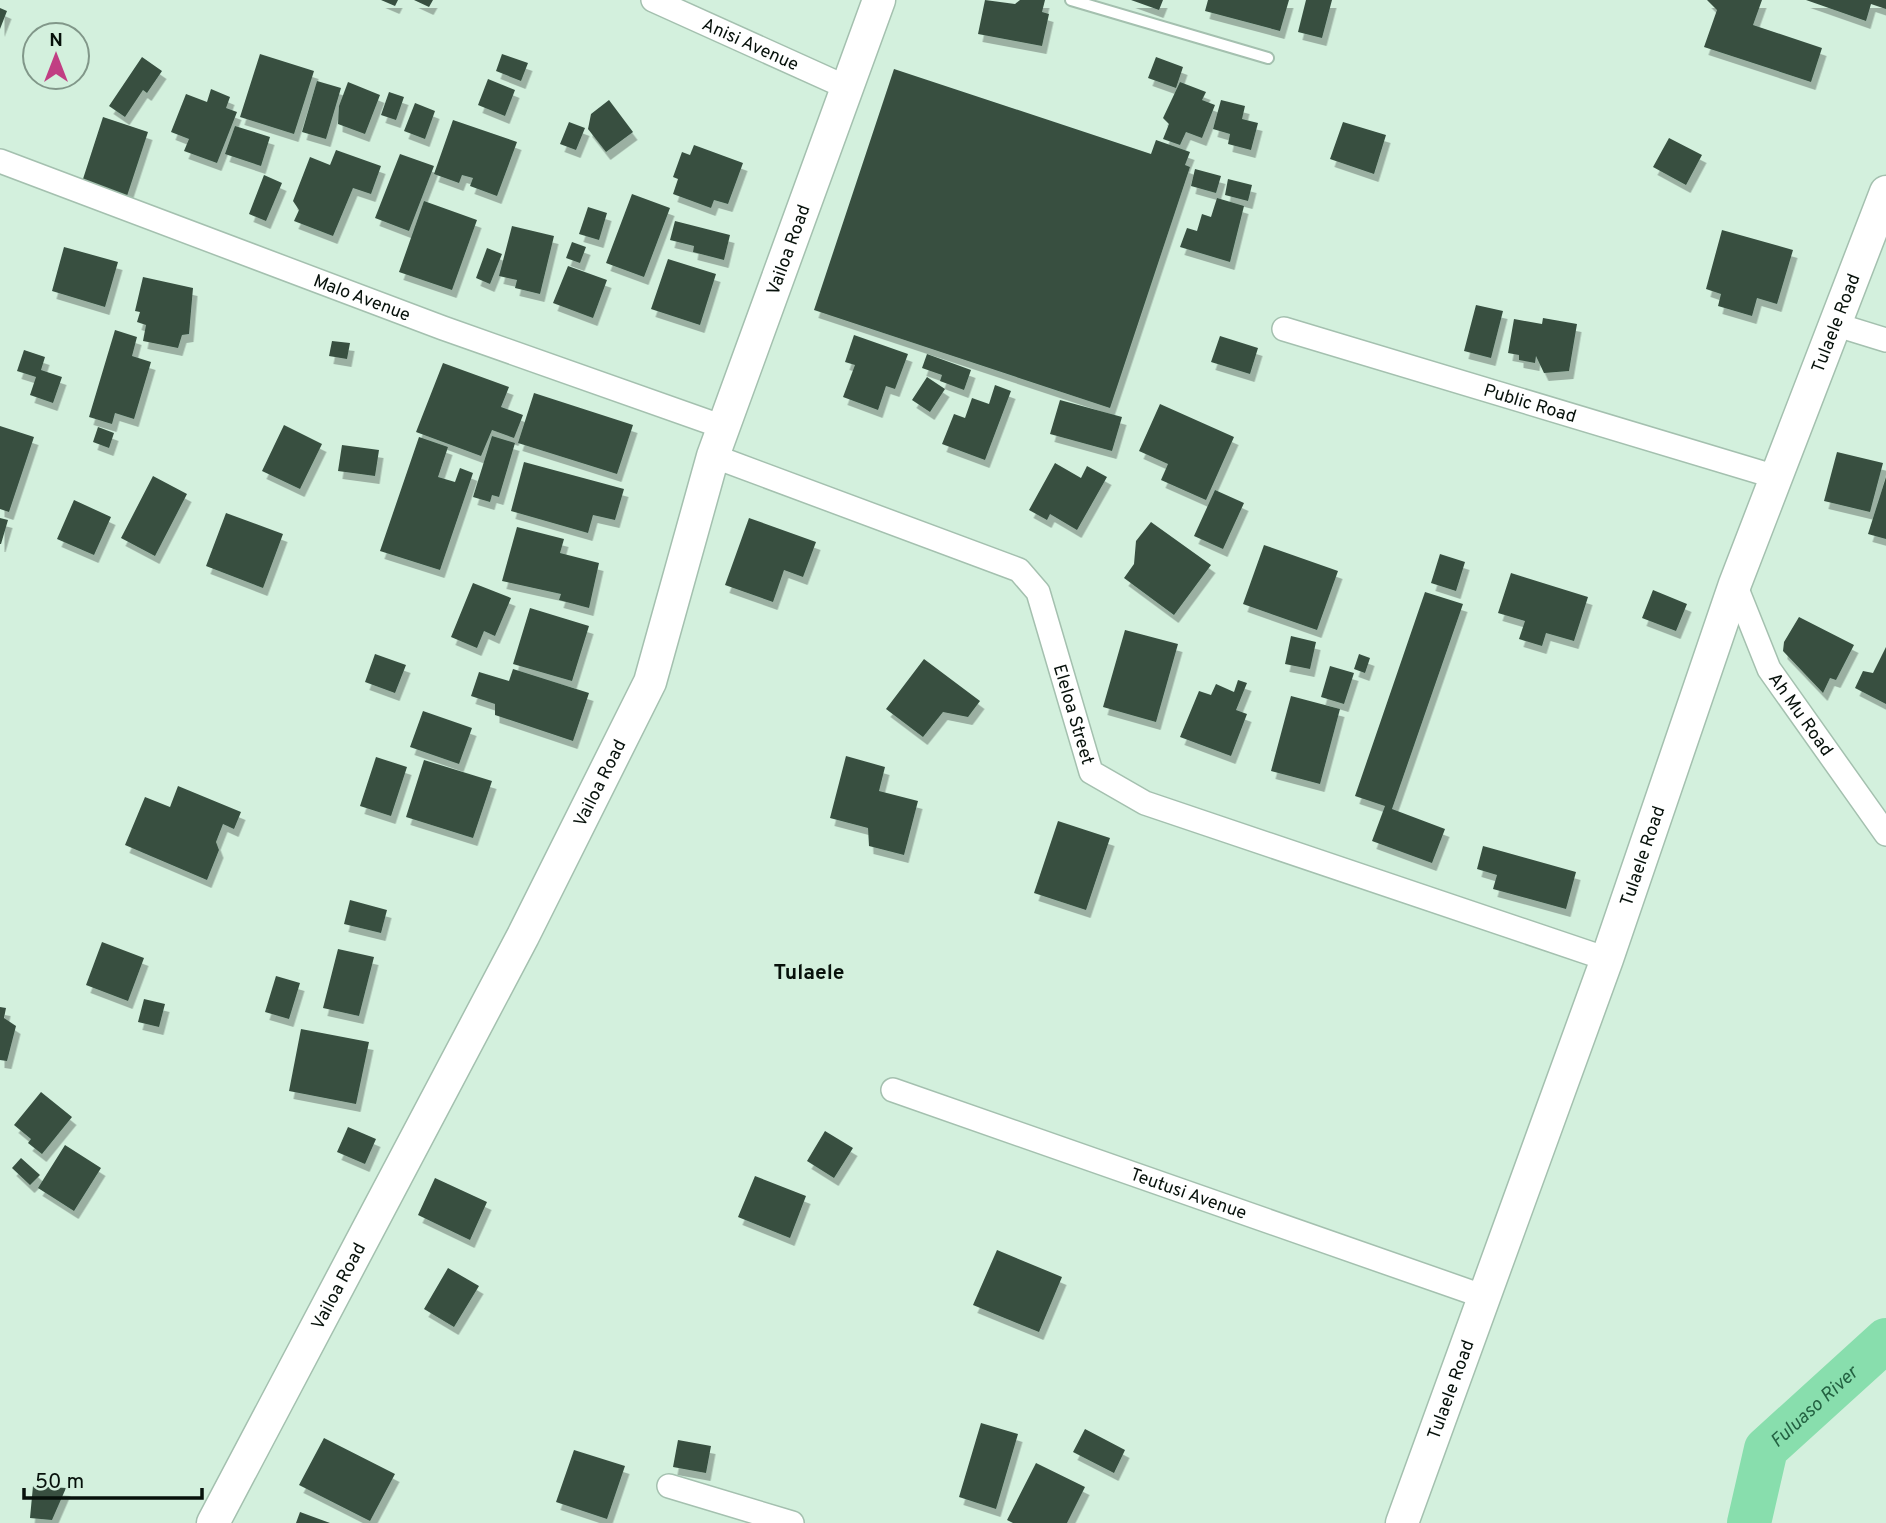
<svg xmlns="http://www.w3.org/2000/svg" width="1886" height="1523" viewBox="0 0 1886 1523" font-family="Overpass,sans-serif">
<style>
.lines{fill:none;stroke-linecap:round;stroke-linejoin:round}
.river{stroke:#88dead;stroke-width:44}
.building{fill:#375041;filter:url(#shadow)}
.lane-casing{stroke:#a4c0af;stroke-width:14}
.street-casing{stroke:#a4c0af;stroke-width:26}
.secondary-casing{stroke:#a4c0af;stroke-width:35}
.lane{stroke:#fff;stroke-width:10}
.street{stroke:#fff;stroke-width:23}
.secondary{stroke:#fff;stroke-width:32}
.labels{text-anchor:middle;stroke-width:7;stroke-linejoin:round;paint-order:stroke}
.street-label{font-size:18px;fill:#07110b;stroke:#d3f0dd}
.water-label{font-size:19px;font-style:italic;fill:#236242;stroke:#d3f0dd}
.quarter-label{font-size:21px;font-weight:bold;fill:#07110b;stroke:#d3f0dd}
</style>
<defs>
<filter id="shadow"><feDropShadow dx="4.5" dy="8" stdDeviation="0" flood-color="#0004"/></filter>
</defs>
<rect width="100%" height="100%" fill="#d3f0dd"/>
<g class="lines">
<path class="river" id="s1" d="M1749 1523 1766 1449 1886 1340"/>
</g>
<path class="building" d="M381 0H398L395 6Z
M414 0H433L429 7Z
M985 0 1015 4 1020 0H1045L1042 12 1049 14 1042 46 978 34Z
M1131 0H1163L1159 10Z
M1208 0H1289L1280 31 1205 11Z
M1306 0H1332L1322 38 1298 32Z
M1707 0H1762L1753 25 1822 48 1811 82 1704 47 1717 10Z
M1806 0H1886V9L1871 4 1866 21Z
M0 8 7 11 0 29Z
M260 54 314 71 294 134 240 117Z
M502 54 528 63 521 81 496 71Z
M142 57 162 71 147 93 143 90 125 117 109 106Z
M1156 57 1183 67 1176 88 1148 78Z
M894 69 1151 154 1156 140 1190 152 1185 165 1190 167 1110 408 814 310Z
M488 79 515 90 505 116 478 105Z
M317 81 341 88 326 139 302 132Z
M348 82 380 95 365 134 338 124 339 106Z
M1180 82 1206 92 1202 100 1215 105 1202 138 1186 132 1180 145 1163 139 1169 124 1163 118Z
M211 89 230 97 226 108 237 112 217 163 184 151 189 139 171 132 186 94 207 102Z
M389 92 404 97 396 120 381 115Z
M609 100 633 132 606 152 588 129 591 114Z
M1221 100 1245 106 1242 119 1258 123 1251 150 1228 144 1230 134 1213 129Z
M415 103 435 111 425 139 404 131Z
M103 117 148 132 127 196 82 182Z
M453 120 517 142 497 196 470 186 473 178 462 175 459 183 434 174Z
M569 122 585 128 576 150 560 144Z
M1343 122 1386 135 1374 174 1330 159Z
M235 126 270 137 261 166 225 154Z
M1669 138 1702 155 1686 185 1653 167Z
M694 145 743 163 728 204 714 200 711 208 673 194 678 179 673 177 682 152 690 155Z
M336 150 381 166 371 194 353 188 333 236 294 221 299 210 293 201 310 157 330 165Z
M400 154 434 166 409 231 375 218Z
M1195 169 1221 176 1216 193 1191 186Z
M264 175 282 183 266 221 249 214Z
M1228 179 1252 185 1248 201 1225 195Z
M632 194 670 208 644 277 606 263Z
M1217 198 1244 206 1230 262 1180 247 1187 228 1197 231 1202 214 1211 217Z
M424 201 477 220 452 290 399 272Z
M588 207 607 213 599 240 579 234Z
M675 221 730 235 724 260 693 252 694 246 670 240Z
M512 226 554 236 540 294 515 288 517 280 499 276Z
M1722 230 1793 250 1777 304 1757 298 1752 316 1718 306 1721 294 1706 289Z
M572 242 586 247 580 263 566 258Z
M64 247 118 262 105 307 52 291Z
M487 248 502 254 490 284 476 278Z
M668 259 716 274 700 325 651 309Z
M568 266 607 280 593 318 553 303Z
M143 277 193 288 189 334 182 335 178 348 143 341 146 325 137 322 140 312 135 311Z
M1476 305 1503 311 1491 358 1464 351Z
M1543 318 1577 324 1569 371 1544 373 1536 356 1535 363 1519 360V355L1508 353 1514 319 1542 324Z
M115 330 137 337 132 356 151 362 134 419 115 413 112 424 89 417Z
M854 335 908 354 895 389 886 386 878 410 843 397 855 365 845 362Z
M1220 336 1258 348 1250 374 1211 362Z
M332 341 350 343 347 359 329 356Z
M24 350 45 357 41 370 62 377 53 403 30 395 36 377 17 371Z
M927 354 971 370 964 390 940 381 942 375 922 368Z
M443 363 509 387 501 407 523 415 514 438 492 430 481 456 416 432Z
M927 377 945 389 930 412 912 400Z
M995 385 1011 391 985 460 942 444 954 414 965 418 972 398 989 404Z
M534 393 633 425 617 474 518 443Z
M1060 400 1122 417 1112 451 1050 434Z
M1160 404 1234 437 1206 500 1161 480 1168 464 1139 451Z
M284 425 322 444 300 489 262 471Z
M0 426 34 437 9 512 0 509Z
M98 427 114 433 109 448 93 442Z
M492 436 515 443 499 497 492 495 490 502 473 497Z
M419 437 448 447 438 477 455 482 460 468 473 473 440 570 380 551Z
M342 445 379 450 375 476 338 471Z
M1837 452 1883 463 1870 512 1824 501Z
M524 462 624 489 615 520 593 515 588 533 511 511Z
M1055 463 1081 478 1087 466 1107 477 1077 530 1050 514 1047 520 1029 510Z
M153 476 187 494 155 556 121 538Z
M1886 477V539L1868 534Z
M1215 490 1244 503 1223 549 1194 536Z
M74 500 111 517 94 555 57 539Z
M226 513 283 534 263 588 206 566Z
M0 518 8 520 1 544H0Z
M749 518 816 542 803 577 784 570 773 602 725 585Z
M1151 522 1211 565 1174 615 1124 578 1134 564 1136 541Z
M517 527 564 539 560 553 599 563 589 608 559 600 561 594 502 581Z
M1264 545 1338 571 1317 630 1243 604Z
M1440 554 1465 562 1456 591 1431 583Z
M1511 573 1588 597 1574 641 1546 633 1542 646 1519 639 1525 621 1498 613Z
M473 583 511 598 495 636 484 631 477 648 451 637Z
M1653 590 1687 604 1676 631 1642 618Z
M1425 592 1463 604 1392 809 1445 829 1432 863 1372 841 1385 806 1355 796Z
M530 608 589 626 572 681 513 664Z
M1799 617 1854 645 1836 680 1830 678 1823 693 1783 651 1784 642Z
M1125 630 1178 644 1156 722 1103 707Z
M1291 636 1316 642 1310 669 1285 664Z
M1886 647V704L1855 688 1863 671 1873 673Z
M375 654 406 665 395 693 365 682Z
M1359 654 1370 658 1365 673 1354 669Z
M924 659 980 701 968 717 943 712 923 737 886 709Z
M1330 666 1354 673 1344 704 1321 697Z
M513 669 589 693 573 741 495 715V704L471 696 479 672 509 681Z
M1238 680 1247 683 1236 710 1247 714 1231 756 1180 737 1199 691 1211 695 1216 684 1234 692Z
M1291 696 1340 709 1320 784 1271 771Z
M423 711 472 728 459 764 410 747Z
M846 756 885 767 879 791 918 801 904 855 869 846 868 828 830 818Z
M376 757 407 767 391 816 360 806Z
M424 760 492 781 473 838 406 817Z
M178 786 241 812 234 829 223 824 216 842 219 850 207 880 125 845 145 797 170 807Z
M1058 821 1110 838 1086 910 1034 893Z
M1483 846 1576 872 1566 909 1493 889 1497 875 1477 869Z
M350 900 387 910 381 933 344 924Z
M102 942 144 958 128 1001 86 985Z
M338 949 374 957 359 1016 323 1008Z
M276 976 300 983 289 1019 265 1012Z
M144 999 165 1004 159 1027 138 1022Z
M0 1007 6 1008 4 1018 16 1026 7 1061 0 1060Z
M301 1029 369 1042 356 1104 289 1091Z
M41 1092 72 1117 42 1154 28 1143 31 1139 14 1125Z
M348 1127 376 1139 365 1164 337 1152Z
M825 1131 853 1148 834 1178 807 1161Z
M65 1145 101 1168 74 1211 38 1188Z
M21 1158 40 1175 30 1185 12 1168Z
M755 1176 806 1196 790 1238 738 1217Z
M435 1178 487 1202 470 1240 418 1215Z
M997 1250 1062 1277 1039 1332 973 1305Z
M448 1268 479 1286 454 1327 424 1309Z
M981 1423 1018 1434 996 1509 959 1497Z
M1085 1429 1125 1450 1114 1473 1073 1452Z
M324 1438 395 1474 370 1521 299 1485Z
M678 1440 711 1446 706 1473 673 1467Z
M574 1450 625 1466 607 1519 556 1502Z
M1036 1463 1085 1487 1067 1523H1013L1007 1520Z
M33 1486 66 1488 52 1520 30 1518Z
M300 1512 330 1523H296Z"/>
<g class="lines">
<defs>
<path id="lane" d="M1071 0 1268 58"/>
<g id="street">
<path id="s2" d="M653 0 848 88"/>
<path id="s3" d="M0 161 443 328 726 428"/>
<path d="M1834 324 1886 340"/>
<path id="s4" d="M1284 329 1776 477"/>
<path id="s5" d="M713 456 1019 570 1038 592 1091 772 1145 803 1607 959"/>
<path id="s6" d="M1735 584 1769 669 1886 834"/>
<path id="s7" d="M893 1090 1485 1297"/>
<path d="M669 1486 792 1523"/>
</g>
<g id="secondary">
<path id="s8" d="M213 1523 523 936 650 682 713 456 879 0"/>
<path id="s9" d="M1402 1523 1607 959 1735 584 1886 192"/>
</g>
</defs>
<use href="#lane" class="lane-casing"/>
<use href="#street" class="street-casing"/>
<use href="#secondary" class="secondary-casing"/>
<use href="#lane" class="lane"/>
<use href="#street" class="street"/>
<use href="#secondary" class="secondary"/>
</g>
<g class="labels">
<g class="street-label">
<text dy="6" stroke="none"><textPath href="#s2" startOffset="107">Anisi Avenue</textPath></text>
<text dy="6" stroke="none"><textPath href="#s8" startOffset="1402">Vailoa Road</textPath></text>
<text dy="6" stroke="none"><textPath href="#s3" startOffset="387">Malo Avenue</textPath></text>
<text dy="6" stroke="none"><textPath href="#s9" startOffset="1276">Tulaele Road</textPath></text>
<text dy="6" stroke="none"><textPath href="#s4" startOffset="257">Public Road</textPath></text>
<text dy="6" stroke="none"><textPath href="#s5" startOffset="483">Eleloa Street</textPath></text>
<text dy="6" stroke="none"><textPath href="#s6" startOffset="147">Ah Mu Road</textPath></text>
<text dy="6" stroke="none"><textPath href="#s8" startOffset="835">Vailoa Road</textPath></text>
<text dy="6" stroke="none"><textPath href="#s9" startOffset="709">Tulaele Road</textPath></text>
<text dy="6" stroke="none"><textPath href="#s7" startOffset="313">Teutusi Avenue</textPath></text>
<text dy="6" stroke="none"><textPath href="#s8" startOffset="268">Vailoa Road</textPath></text>
<text dy="6" stroke="none"><textPath href="#s9" startOffset="142">Tulaele Road</textPath></text>
</g>
<g class="water-label">
<text dy="7" stroke="none"><textPath href="#s1" startOffset="140">Fuluaso River</textPath></text>
</g>
<g class="quarter-label">
<text x="809" y="979">Tulaele</text>
</g>
</g>
<g transform="translate(56 56)"><circle r="33" fill="#d3f0dd" stroke="#819789" stroke-width="2"/>
<path d="M0-5L12 26L0 18L-12 26Z" fill="#c13e83"/>
<text y="-10" font-size="19" font-weight="bold" text-anchor="middle" fill="#07110b">N</text>
</g>
<path d="M24 1488v10h178v-10" fill="none" stroke="#07110b" stroke-width="3.5"/>
<text x="35" y="1488" font-size="21" fill="#07110b" stroke="#d3f0dd" stroke-width="5" paint-order="stroke">50 m</text>
</svg>
